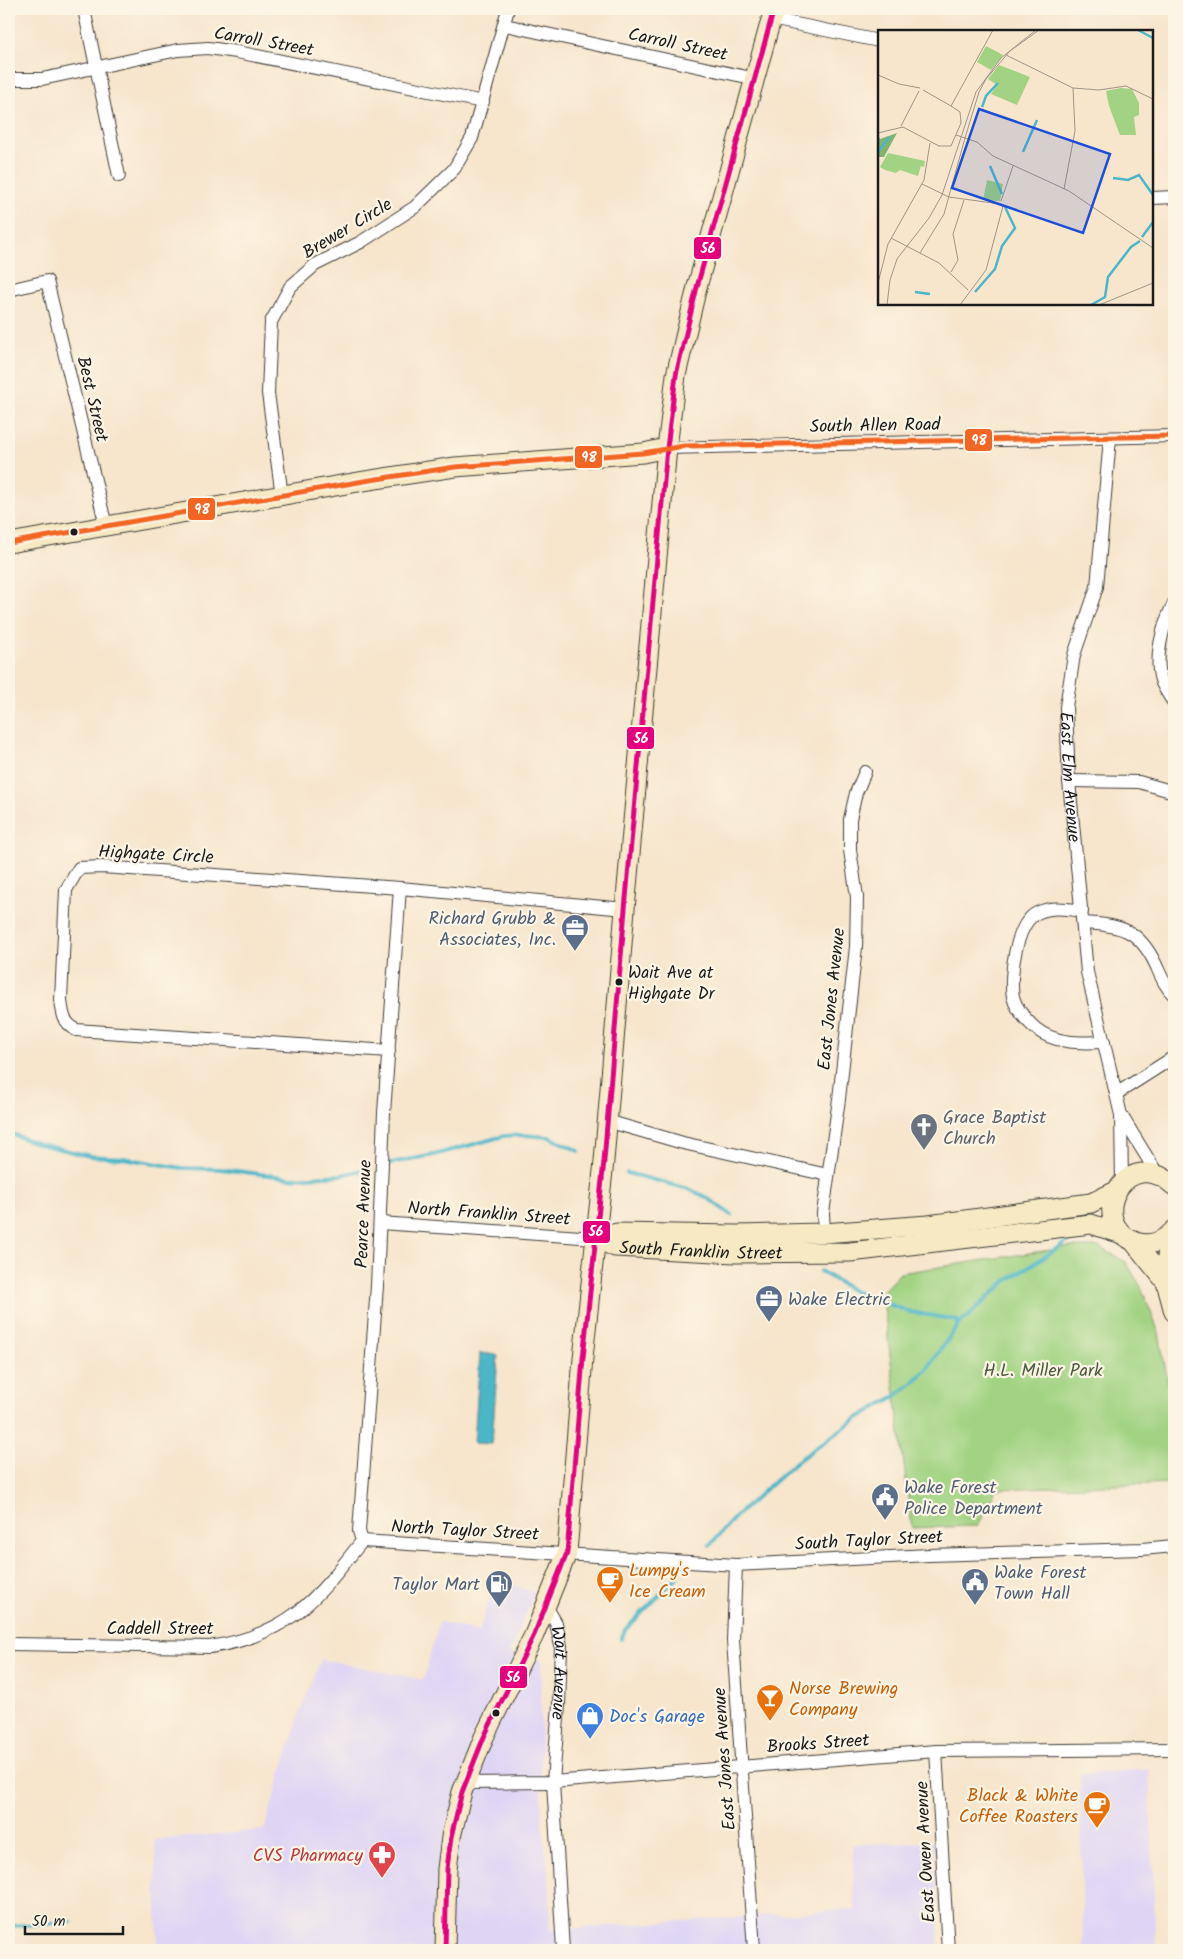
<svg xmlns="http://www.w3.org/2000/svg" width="1183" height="1959" viewBox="0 0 1183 1959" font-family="Kalam,sans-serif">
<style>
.built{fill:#ded5f5}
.green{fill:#a1d382;stroke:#5e784f}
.water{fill:#4bb6c8;stroke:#346972}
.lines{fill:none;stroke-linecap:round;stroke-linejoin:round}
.stream{stroke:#4bb6c8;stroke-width:4}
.street-casing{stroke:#3d3a36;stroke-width:14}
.secondary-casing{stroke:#3d3a36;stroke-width:21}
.street{stroke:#fff;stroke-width:12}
.secondary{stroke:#f6e9c3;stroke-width:19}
.bus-1-casing{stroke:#fcf5e5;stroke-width:9}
.bus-2-casing{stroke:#fcf5e5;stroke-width:9}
.bus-1{stroke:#e5007d;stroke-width:5}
.bus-2{stroke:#f26522;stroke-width:5}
.bus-dot{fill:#1c1c1c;stroke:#fcf5e5;stroke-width:2}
.labels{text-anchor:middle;stroke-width:4.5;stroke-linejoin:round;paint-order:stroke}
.bus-label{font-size:17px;fill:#1c1c1c;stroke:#fcf5e5;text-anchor:start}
.street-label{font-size:18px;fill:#1c1c1c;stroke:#fcf5e5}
.service-label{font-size:18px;fill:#4e5e75;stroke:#fcf5e5;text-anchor:start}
.worship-label{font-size:18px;fill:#5b616d;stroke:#fcf5e5;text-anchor:start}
.park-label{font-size:18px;fill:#4b5c40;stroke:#fcf5e5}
.food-label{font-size:18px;fill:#c56008;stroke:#fcf5e5;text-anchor:start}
.shop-label{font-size:18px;fill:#366cbe;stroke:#fcf5e5;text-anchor:start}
.health-label{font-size:18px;fill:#be3a42;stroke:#fcf5e5;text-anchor:end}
.inset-river{fill:none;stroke:#4bb6c8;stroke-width:2.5}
.inset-road{fill:none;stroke:#9f9586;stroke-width:1}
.view{fill:#1d4ed8;fill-opacity:0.15;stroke:#1d4ed8;stroke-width:2.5}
.inset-edge{fill:none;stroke:#1c1c1c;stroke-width:2.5}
.line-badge{stroke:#fcf5e5;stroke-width:2}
.badge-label{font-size:14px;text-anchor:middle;font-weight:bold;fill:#fff}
</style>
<rect width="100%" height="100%" fill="#fcf5e5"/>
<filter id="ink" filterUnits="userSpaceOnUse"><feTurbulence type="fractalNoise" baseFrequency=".02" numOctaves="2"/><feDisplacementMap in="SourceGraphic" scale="10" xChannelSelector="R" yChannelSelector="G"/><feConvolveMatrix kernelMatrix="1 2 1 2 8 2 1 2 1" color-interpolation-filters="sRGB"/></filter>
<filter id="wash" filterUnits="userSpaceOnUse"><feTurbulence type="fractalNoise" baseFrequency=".0096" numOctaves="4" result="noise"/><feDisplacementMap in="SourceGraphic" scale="20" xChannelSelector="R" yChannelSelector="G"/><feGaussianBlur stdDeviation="1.12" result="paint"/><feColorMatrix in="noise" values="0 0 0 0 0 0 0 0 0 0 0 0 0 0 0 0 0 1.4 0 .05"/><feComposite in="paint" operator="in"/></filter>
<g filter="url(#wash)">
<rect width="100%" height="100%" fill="#f7e5cc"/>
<path class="built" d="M495 1578 535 1593 509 1653 541 1660V1792L542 1820 550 1892V1930L855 1909 852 1844 934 1842 939 1950H158L155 1840 264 1830 299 1715 321 1659 423 1680 439 1622 479 1632Z
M1149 1769 1156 1950H1083L1080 1774Z"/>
<path class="green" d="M1069 1247H1099L1126 1262 1141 1287 1159 1333 1174 1416V1483L996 1489 978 1526 912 1528 882 1292 900 1273Z"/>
<path class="water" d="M480 1353 498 1355 492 1444 474 1443Z"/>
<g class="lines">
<path class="stream" d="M9 1133 39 1144 90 1156 123 1158 182 1168 221 1169 292 1178 342 1175 370 1168
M391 1163 434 1155 504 1136 523 1135 549 1137 579 1151
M627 1173 689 1189 706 1197 731 1215
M820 1271 855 1292 910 1312 957 1320 958 1325
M710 1545 736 1516 796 1462 853 1421 894 1397 914 1382 926 1370 958 1325 1005 1282 1073 1238
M621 1639 625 1630 677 1577
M9 1926 71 1922"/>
</g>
</g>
<g filter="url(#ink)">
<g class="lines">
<defs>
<g id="street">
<path d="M84 9 119 176"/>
<path d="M771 19 879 41"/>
<path d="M505 25 756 79"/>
<path d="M9 79H42L178 50 208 48 237 52 483 102"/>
<path d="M1152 198 1174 197"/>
<path d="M9 290 47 281 106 526"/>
<path id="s1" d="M1110 438 1097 587 1074 655 1066 707 1069 781 1087 972 1121 1115 1122 1183"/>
<path d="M667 448 1174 436"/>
<path d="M282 496 268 393 271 322 290 287 315 265 361 242 415 207 454 169 472 138 508 9"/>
<path d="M1174 603C1163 624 1153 659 1162 683 1165 689 1170 697 1174 703"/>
<path d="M1069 781 1139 782 1174 792"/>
<path d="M1082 911C1067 909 1052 906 1037 913 1016 923 1009 976 1013 997 1016 1009 1026 1020 1035 1028 1054 1044 1080 1043 1104 1042"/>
<path d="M1083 923C1121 925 1139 929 1156 965 1161 976 1165 987 1174 995"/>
<path d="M389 1051 76 1030C63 1021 63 1016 61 1000L66 890 79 868 102 867 400 888 625 909"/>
<path d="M1116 1094 1174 1057"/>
<path d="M1121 1115 1158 1175"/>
<path d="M607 1121 683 1143 828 1175"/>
<path d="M380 1223 595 1238"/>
<path d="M824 1233 823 1213 839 1099 856 947 857 897 850 850V819L856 793 865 772"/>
<path d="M362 1541 736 1565 929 1555 1142 1549 1174 1546"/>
<path d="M362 1541 359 1531 377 1286 384 1113 400 888"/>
<path d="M736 1565 733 1640 754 1950"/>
<path id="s2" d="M546 1606 556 1623 561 1646 559 1705 553 1782 563 1950"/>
<path d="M9 1644 210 1647C289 1635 316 1600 362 1541"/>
<path d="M936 1751 948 1950"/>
<path d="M465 1783 553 1782 936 1751 1174 1749"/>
</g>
<g id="secondary">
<path d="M9 543 364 481 455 467 643 453 667 448"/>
<path d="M1174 1186C1127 1141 1083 1223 1136 1242 1151 1247 1164 1241 1174 1230"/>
<path id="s3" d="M595 1238 615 1247 735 1253 850 1252 1091 1224 1122 1234"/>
<path d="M595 1238 617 1233 737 1235 824 1233 928 1225 1091 1203 1116 1191"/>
<path d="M1133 1241 1166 1282 1174 1312"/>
<path d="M1166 1282 1168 1237"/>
<path d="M445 1950 447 1869 451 1837 462 1792 484 1737 534 1635 567 1553 583 1358 604 1161 625 909 667 448 676 375 697 287 774 9"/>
</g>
</defs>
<use href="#street" class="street-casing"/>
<use href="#secondary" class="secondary-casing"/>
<use href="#street" class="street"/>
<use href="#secondary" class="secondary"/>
<defs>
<path id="bus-1" d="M445 1950 447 1869 451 1837 462 1792 484 1737 534 1635 567 1553 583 1358 604 1161 625 909 667 448 676 375 697 287 774 9"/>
<path id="bus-2" d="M9 543 364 481 455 467 643 453 684 446 1174 436"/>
</defs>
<use href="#bus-1" class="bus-1-casing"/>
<use href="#bus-2" class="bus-2-casing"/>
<use href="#bus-1" class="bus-1"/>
<use href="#bus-2" class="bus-2"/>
</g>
</g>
<defs>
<symbol id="office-pin" viewBox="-11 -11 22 30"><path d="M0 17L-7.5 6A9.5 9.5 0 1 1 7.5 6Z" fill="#5c6f8a" stroke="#fcf5e5"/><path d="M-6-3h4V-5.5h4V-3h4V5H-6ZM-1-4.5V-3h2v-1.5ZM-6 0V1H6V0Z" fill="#fff"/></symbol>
<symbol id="church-pin" viewBox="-11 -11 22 30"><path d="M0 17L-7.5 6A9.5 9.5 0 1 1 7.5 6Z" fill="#6b7280" stroke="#fcf5e5"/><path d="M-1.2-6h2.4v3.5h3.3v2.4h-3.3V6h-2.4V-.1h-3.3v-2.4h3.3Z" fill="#fff"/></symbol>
<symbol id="civic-pin" viewBox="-11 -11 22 30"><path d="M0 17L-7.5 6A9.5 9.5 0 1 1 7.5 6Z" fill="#5c6f8a" stroke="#fcf5e5"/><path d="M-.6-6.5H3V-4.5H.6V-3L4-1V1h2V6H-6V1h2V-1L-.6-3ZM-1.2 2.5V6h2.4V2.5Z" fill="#fff"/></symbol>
<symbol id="cafe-pin" viewBox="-11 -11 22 30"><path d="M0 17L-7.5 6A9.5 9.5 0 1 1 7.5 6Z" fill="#e8710a" stroke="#fcf5e5"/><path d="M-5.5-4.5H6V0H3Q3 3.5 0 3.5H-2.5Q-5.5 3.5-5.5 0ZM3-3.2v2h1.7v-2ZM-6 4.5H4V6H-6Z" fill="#fff"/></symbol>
<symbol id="fuel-pin" viewBox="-11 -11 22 30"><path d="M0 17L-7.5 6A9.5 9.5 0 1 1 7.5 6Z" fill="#5c6f8a" stroke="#fcf5e5"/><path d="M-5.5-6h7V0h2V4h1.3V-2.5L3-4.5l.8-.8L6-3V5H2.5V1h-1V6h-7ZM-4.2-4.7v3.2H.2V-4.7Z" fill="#fff"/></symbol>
<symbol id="bar-pin" viewBox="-11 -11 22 30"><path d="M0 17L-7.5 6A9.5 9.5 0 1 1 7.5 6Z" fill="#e8710a" stroke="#fcf5e5"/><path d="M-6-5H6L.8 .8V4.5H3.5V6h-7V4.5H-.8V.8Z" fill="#fff"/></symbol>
<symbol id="shop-pin" viewBox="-11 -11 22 30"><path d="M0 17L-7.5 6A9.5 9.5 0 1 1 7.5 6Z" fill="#3f7fe0" stroke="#fcf5e5"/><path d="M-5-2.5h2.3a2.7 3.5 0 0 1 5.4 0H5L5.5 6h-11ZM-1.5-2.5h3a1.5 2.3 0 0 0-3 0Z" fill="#fff"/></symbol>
<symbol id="pharmacy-pin" viewBox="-11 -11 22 30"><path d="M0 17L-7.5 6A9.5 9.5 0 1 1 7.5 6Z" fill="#e0444e" stroke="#fcf5e5"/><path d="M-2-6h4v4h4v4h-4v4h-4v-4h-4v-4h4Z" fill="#fff"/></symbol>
</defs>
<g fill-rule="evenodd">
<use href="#office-pin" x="559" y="912" width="32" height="43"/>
<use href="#church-pin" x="908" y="1111" width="32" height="43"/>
<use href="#office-pin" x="753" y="1283" width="32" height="43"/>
<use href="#civic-pin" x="869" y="1481" width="32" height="43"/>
<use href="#cafe-pin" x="594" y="1564" width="32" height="43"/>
<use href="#civic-pin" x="959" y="1566" width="32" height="43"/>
<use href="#fuel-pin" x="483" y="1568" width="32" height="43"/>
<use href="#bar-pin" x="754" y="1682" width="32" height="43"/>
<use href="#shop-pin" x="574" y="1700" width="32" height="43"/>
<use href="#cafe-pin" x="1081" y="1789" width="32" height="43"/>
<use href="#pharmacy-pin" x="366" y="1839" width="32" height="43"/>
</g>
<g class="bus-dot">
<circle cx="74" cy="532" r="4.5"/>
<circle cx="619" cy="982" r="4.5"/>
<circle cx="496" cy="1713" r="4.5"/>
</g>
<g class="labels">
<g class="bus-label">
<text x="628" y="978">Wait Ave at<tspan x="628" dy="21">Highgate Dr</tspan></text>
</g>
<g class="street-label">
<text transform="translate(264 41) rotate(10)" y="6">Carroll Street</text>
<text transform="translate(678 44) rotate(12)" y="6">Carroll Street</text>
<text transform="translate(347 228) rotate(-31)" y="6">Brewer Circle</text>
<text transform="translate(93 399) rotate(77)" y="6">Best Street</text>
<text transform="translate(875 425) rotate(-1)" y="6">South Allen Road</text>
<text dy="6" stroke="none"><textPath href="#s1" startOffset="344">East Elm Avenue</textPath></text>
<text transform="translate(156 854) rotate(3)" y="6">Highgate Circle</text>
<text transform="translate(831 999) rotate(-84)" y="6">East Jones Avenue</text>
<text transform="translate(489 1213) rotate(4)" y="6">North Franklin Street</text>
<text transform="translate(363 1214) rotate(-88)" y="6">Pearce Avenue</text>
<text dy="6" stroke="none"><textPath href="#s3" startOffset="108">South Franklin Street</textPath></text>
<text transform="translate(465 1530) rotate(3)" y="6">North Taylor Street</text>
<text transform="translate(869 1540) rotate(-3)" y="6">South Taylor Street</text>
<text x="160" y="1634">Caddell Street</text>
<text dy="6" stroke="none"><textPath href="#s2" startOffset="70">Wait Avenue</textPath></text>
<text transform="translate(818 1743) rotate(-4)" y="6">Brooks Street</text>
<text transform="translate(724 1759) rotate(-94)" y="6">East Jones Avenue</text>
<text transform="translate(925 1852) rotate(-93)" y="6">East Owen Avenue</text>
</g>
<g class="service-label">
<text x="556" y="924" text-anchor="end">Richard Grubb &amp;<tspan x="556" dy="21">Associates, Inc.</tspan></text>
<text x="788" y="1305">Wake Electric</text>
<text x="904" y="1493">Wake Forest<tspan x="904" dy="21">Police Department</tspan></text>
<text x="994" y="1578">Wake Forest<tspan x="994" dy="21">Town Hall</tspan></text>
<text x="480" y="1590" text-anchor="end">Taylor Mart</text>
</g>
<g class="worship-label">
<text x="943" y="1123">Grace Baptist<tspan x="943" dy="21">Church</tspan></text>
</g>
<g class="park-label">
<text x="1043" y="1376">H.L. Miller Park</text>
</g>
<g class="food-label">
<text x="629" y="1576">Lumpy's<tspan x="629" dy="21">Ice Cream</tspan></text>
<text x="789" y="1694">Norse Brewing<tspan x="789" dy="21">Company</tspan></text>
<text x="1078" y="1801" text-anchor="end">Black &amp; White<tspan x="1078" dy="21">Coffee Roasters</tspan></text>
</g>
<g class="shop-label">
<text x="609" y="1722">Doc's Garage</text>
</g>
<g class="health-label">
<text x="363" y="1861">CVS Pharmacy</text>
</g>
</g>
<g transform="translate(878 30)">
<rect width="275" height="275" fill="#f7e5cc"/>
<path d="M108 16 125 25 113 40 99 32ZM121 35 152 47 139 75 113 64 119 55 110 49ZM243 58 254 59 261 73V85L256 87 258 105H242L231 76 228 61ZM10 123 47 131 46 137 43 136 40 146 22 140 18 143 7 140 2 137ZM109 150 125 154 122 171 105 170Z" fill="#a1d382"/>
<path d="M19 103 6 127H0V104L2 109Z" fill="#80b570"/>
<path class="inset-river" d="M260 0 275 8M104 77 108 66 120 53M0 122 11 107M145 122 159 90M112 136 124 164M235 148 250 150 261 145 275 165M264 207 275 192M37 262 52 264M97 262 117 239 124 216 137 198 127 177M213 275 227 267 230 247 253 217 262 211"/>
<path class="inset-road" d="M128 25 195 58 221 60 248 56 275 69M0 45 21 54 42 58M45 60 73 76M73 76 115 0M23 96 41 61M0 103 25 97 61 116M78 105 99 112 115 126 191 161 275 218M87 108 101 62 108 49 132 21 161 0M60 116H73L83 93 82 82 73 76M44 154 71 167 122 174M186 159 197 101 195 58M123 171 135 136M13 208 61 233 90 260M42 223 66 184 87 108M73 242 80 230 75 204 86 170M0 253 10 214 46 150 52 113M9 275 12 250 19 229 51 188 64 165 98 62 123 28 158 0M82 275 108 240 125 176M221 275 275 253"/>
<path class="view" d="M101 79 232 124 205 203 74 158Z"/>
<rect width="275" height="275" class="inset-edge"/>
</g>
<g class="line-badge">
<rect x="693" y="236" width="29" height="24" rx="5" fill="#e5007d"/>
<rect x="964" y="428" width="29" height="24" rx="5" fill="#f26522"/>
<rect x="574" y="445" width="29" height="24" rx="5" fill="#f26522"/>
<rect x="187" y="497" width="29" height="24" rx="5" fill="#f26522"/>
<rect x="626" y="726" width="29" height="24" rx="5" fill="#e5007d"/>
<rect x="582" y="1220" width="29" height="24" rx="5" fill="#e5007d"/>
<rect x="499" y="1665" width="29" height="24" rx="5" fill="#e5007d"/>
</g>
<g class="badge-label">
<text x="708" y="253">56</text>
<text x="979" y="445">98</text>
<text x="589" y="462">98</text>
<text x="202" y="514">98</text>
<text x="641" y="743">56</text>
<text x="596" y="1236">56</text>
<text x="513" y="1682">56</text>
</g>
<rect width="1183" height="1959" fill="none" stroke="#fcf5e5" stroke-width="30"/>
<path d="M25 1926v8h98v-8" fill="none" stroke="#1c1c1c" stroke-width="2.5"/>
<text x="32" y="1926" font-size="15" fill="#1c1c1c" stroke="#fcf5e5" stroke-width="4" paint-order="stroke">50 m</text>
</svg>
